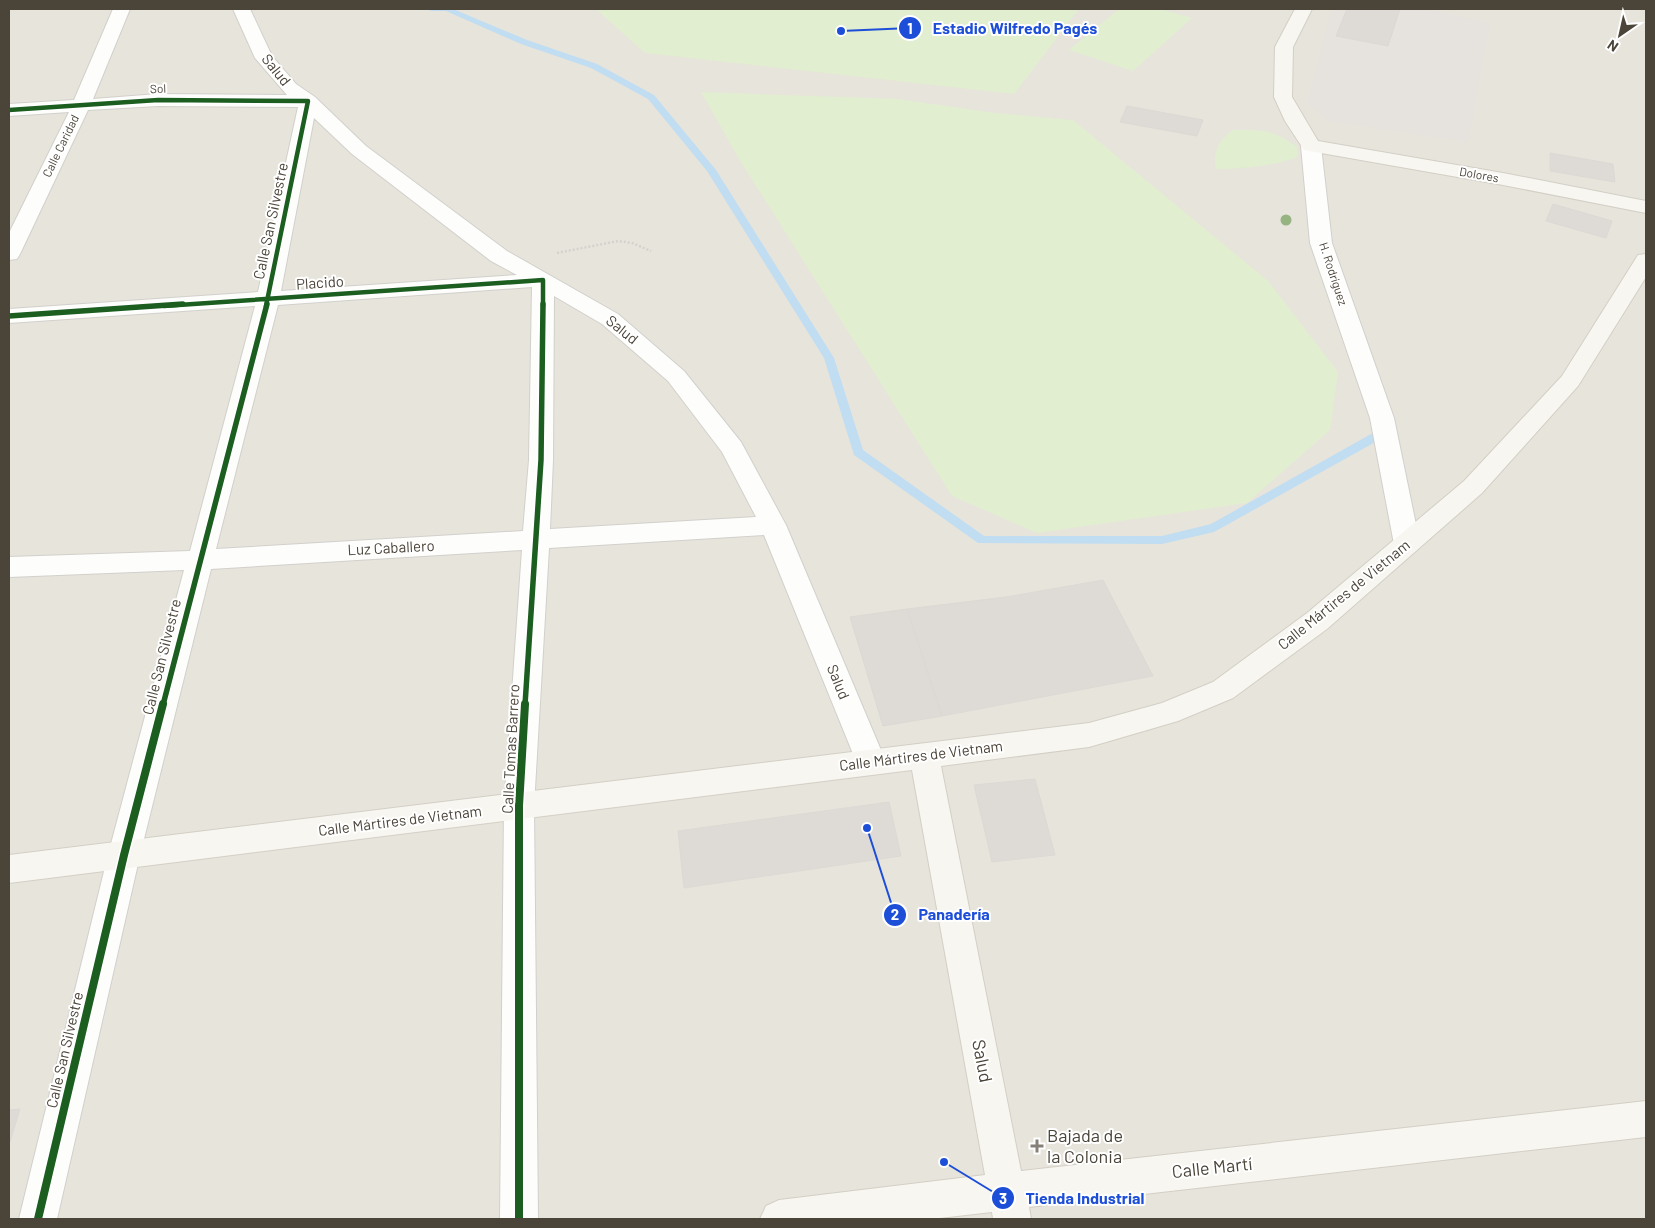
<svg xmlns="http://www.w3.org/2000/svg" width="1655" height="1228" viewBox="0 0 1655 1228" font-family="Barlow,sans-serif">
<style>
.residential{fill:#e7e4dc}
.industrial{fill:#e6e2de}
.green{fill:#e1eecf}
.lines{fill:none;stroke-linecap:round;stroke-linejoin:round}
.stream{fill:#c0ddf1;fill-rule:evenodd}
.building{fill:#dedbd6;stroke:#dcd9d4}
.street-casing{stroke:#d2d0cb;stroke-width:2}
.secondary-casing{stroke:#d3cfc5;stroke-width:2}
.path{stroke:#d3d2cc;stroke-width:2.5;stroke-dasharray:2 2;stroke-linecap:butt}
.street{fill:#fdfdfc;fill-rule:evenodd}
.secondary{fill:#f7f6f1;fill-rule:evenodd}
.cycleway-far2-casing{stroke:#fff;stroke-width:7}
.cycleway-far1-casing{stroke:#fff;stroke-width:9}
.cycleway-casing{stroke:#fff;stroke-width:11}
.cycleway-far2{stroke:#1b5e20;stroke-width:4.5}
.cycleway-far1{stroke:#1b5e20;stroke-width:5.5}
.cycleway{stroke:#1b5e20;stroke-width:8}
.tree{fill:#96b382}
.poi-dot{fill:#868178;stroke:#fff;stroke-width:2}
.labels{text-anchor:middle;stroke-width:4;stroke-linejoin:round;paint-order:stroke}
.far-street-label{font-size:12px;fill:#4b4439;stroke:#fff}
.street-label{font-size:15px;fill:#4b4439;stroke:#fff}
.near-street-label{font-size:18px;fill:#4b4439;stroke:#fff}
.near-poi-label{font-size:18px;fill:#4b4439;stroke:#fff;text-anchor:start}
.leader{fill:none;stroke:#1d4ed8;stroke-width:2}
.callout-dot{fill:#1d4ed8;stroke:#fff;stroke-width:2}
.mark-label{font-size:15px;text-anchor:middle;font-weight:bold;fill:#fff}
.callout-label{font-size:16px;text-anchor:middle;font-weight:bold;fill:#1d4ed8;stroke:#fff;stroke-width:4;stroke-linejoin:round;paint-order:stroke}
</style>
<rect width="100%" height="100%" fill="#f4f2ee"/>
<path class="residential" d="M9 9H1646V1219H9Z"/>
<path class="industrial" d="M1332 9H1427L1490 23 1468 142 1328 121 1307 102Z"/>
<path class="green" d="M596 9H1079L1014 94 645 53Z
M1119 9H1160L1192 18 1133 71 1069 50Z
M701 92 898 99 995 113 1073 120 1268 281 1338 372 1330 430 1247 503 1037 533 952 496 739 159Z
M1233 130C1263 130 1272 129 1297 147L1298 157C1272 166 1244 169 1216 169 1212 152 1219 140 1233 130Z"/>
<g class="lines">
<path class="stream" d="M427 9H453L527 40 597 64 654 95 716 170 834 358 863 450 984 536H1162L1211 524 1371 434H1379L1381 437 1379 440 1214 532 1162 544 978 543 854 455 824 358 707 171 648 99 591 68 521 44 446 11H431Z"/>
</g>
<path class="building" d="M1347 9H1400L1388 46 1336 36Z
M1127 106 1203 120 1197 136 1120 122Z
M1550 153 1613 164 1615 182 1550 171Z
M1553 204 1612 221 1606 238 1546 221Z
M1103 580 1153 676 942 716 907 609 1006 597Z
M907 609 942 716 883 726 850 617Z
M1035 779 1055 855 992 862 974 785Z
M889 802 901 856 684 888 678 831Z
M20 1109 9 1145V1110Z"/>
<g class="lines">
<defs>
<path id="street" d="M113 9H130L93 99 158 94 287 95 255 58 233 9H250L272 56 296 84 315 97 366 146 507 251 618 314 684 371 741 442 786 525 886 762 882 771 871 775 860 771 764 535 549 548 534 806 538 1219H500L504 806 522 550 211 569 140 855 57 1219H19L108 855 184 570 9 577V557L190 551 255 306 9 323V309L258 292 298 107 158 106 88 110 20 254 17 259 9 260V233L69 112 9 116V104L74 100ZM314 118 352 154 491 261 517 275 281 291ZM532 287 529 460 523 531 216 549 278 305ZM554 296 602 324 668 381 722 452 756 517 550 529 553 460Z
M1311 140 1318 142 1321 146 1332 243 1394 418 1420 544 1416 551 1407 554 1398 551 1394 544 1370 418 1310 243 1301 146 1304 142Z"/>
<path id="secondary" d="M1295 9H1312L1293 47 1292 97 1318 141 1503 173 1646 201V213L1503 185 1304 150 1285 121 1274 97 1275 47Z
M1646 254V277L1578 386 1482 493 1327 629 1233 698 1178 721 1089 747 941 766 1021 1171 1646 1101V1137L1029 1207 1031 1219H993L992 1212 931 1219H760L766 1206 779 1200 985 1175 912 770 9 883V855L1089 723 1162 703 1213 682 1307 613 1464 481 1562 376 1638 255Z"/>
</defs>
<use href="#street" class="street-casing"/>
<use href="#secondary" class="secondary-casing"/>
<path class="path" d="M557 253 618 241 632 243 651 251"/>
<use href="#street" class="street"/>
<use href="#secondary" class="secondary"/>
<defs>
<path id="cycleway-far2" d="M9 110 158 100 308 101 266 306
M164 306 543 280V306"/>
<path id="cycleway-far1" d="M9 316 183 304
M163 705 267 304
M525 705 541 460 543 304"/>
<path id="cycleway" d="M38 1219 124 855 163 704
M519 1219V806L525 704"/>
</defs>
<use href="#cycleway-far2" class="cycleway-far2-casing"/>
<use href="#cycleway-far1" class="cycleway-far1-casing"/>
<use href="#cycleway" class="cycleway-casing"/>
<use href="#cycleway-far2" class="cycleway-far2"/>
<use href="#cycleway-far1" class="cycleway-far1"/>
<use href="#cycleway" class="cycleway"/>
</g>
<circle class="tree" cx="1286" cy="220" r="5.5"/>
<path class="poi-dot" d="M1034.5 1138.5h5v5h5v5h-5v5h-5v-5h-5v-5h5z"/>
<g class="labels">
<g class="far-street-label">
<text transform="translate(158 89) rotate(-2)" y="4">Sol</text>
<text transform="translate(61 146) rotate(-64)" y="4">Calle Caridad</text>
<text transform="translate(1479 175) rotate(10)" y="4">Dolores</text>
<text transform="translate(1333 274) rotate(72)" y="4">H. Rodríguez</text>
</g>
<g class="street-label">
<text transform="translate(276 70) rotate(51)" y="5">Salud</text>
<text transform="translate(271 221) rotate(-78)" y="5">Calle San Silvestre</text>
<text transform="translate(320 283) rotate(-4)" y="5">Placido</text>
<text transform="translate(622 330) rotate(39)" y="5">Salud</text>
<text transform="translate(391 548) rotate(-3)" y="5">Luz Caballero</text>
<text transform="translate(1344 595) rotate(-39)" y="5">Calle Mártires de Vietnam</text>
<text transform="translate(162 657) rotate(-76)" y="5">Calle San Silvestre</text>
<text transform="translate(838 682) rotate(68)" y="5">Salud</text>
<text transform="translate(511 749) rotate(-87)" y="5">Calle Tomas Barrero</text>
<text transform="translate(921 756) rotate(-7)" y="5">Calle Mártires de Vietnam</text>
<text transform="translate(400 821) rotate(-7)" y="5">Calle Mártires de Vietnam</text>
<text transform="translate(65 1050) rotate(-77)" y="5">Calle San Silvestre</text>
</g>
<g class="near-street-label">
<text transform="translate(982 1061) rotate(79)" y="6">Salud</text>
<text transform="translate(1212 1168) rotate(-6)" y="6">Calle Martí</text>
</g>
<g class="near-poi-label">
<text x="1047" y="1142">Bajada de<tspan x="1047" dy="21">la Colonia</tspan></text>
</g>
</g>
<path class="leader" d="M841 31L910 28M867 828L895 915M944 1162L1003 1198"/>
<g class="callout-dot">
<circle cx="841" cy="31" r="5"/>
<circle cx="867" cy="828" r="5"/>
<circle cx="944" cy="1162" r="5"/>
<circle cx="910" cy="28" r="12"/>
<circle cx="895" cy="915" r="12"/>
<circle cx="1003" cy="1198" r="12"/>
</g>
<g class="mark-label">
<text x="910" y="34">1</text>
<text x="895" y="920">2</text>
<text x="1003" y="1204">3</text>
</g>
<g class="callout-label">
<text x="1015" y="34">Estadio Wilfredo Pagés</text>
<text x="954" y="920">Panadería</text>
<text x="1085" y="1204">Tienda Industrial</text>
</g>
<rect width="1655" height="1228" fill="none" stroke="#4b4439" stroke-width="20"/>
<g transform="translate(1620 35) rotate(214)" stroke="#ffffff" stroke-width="4" paint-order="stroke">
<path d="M0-4L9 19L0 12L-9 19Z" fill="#4b4439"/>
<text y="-8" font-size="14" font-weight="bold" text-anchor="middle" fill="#4b4439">N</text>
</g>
</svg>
